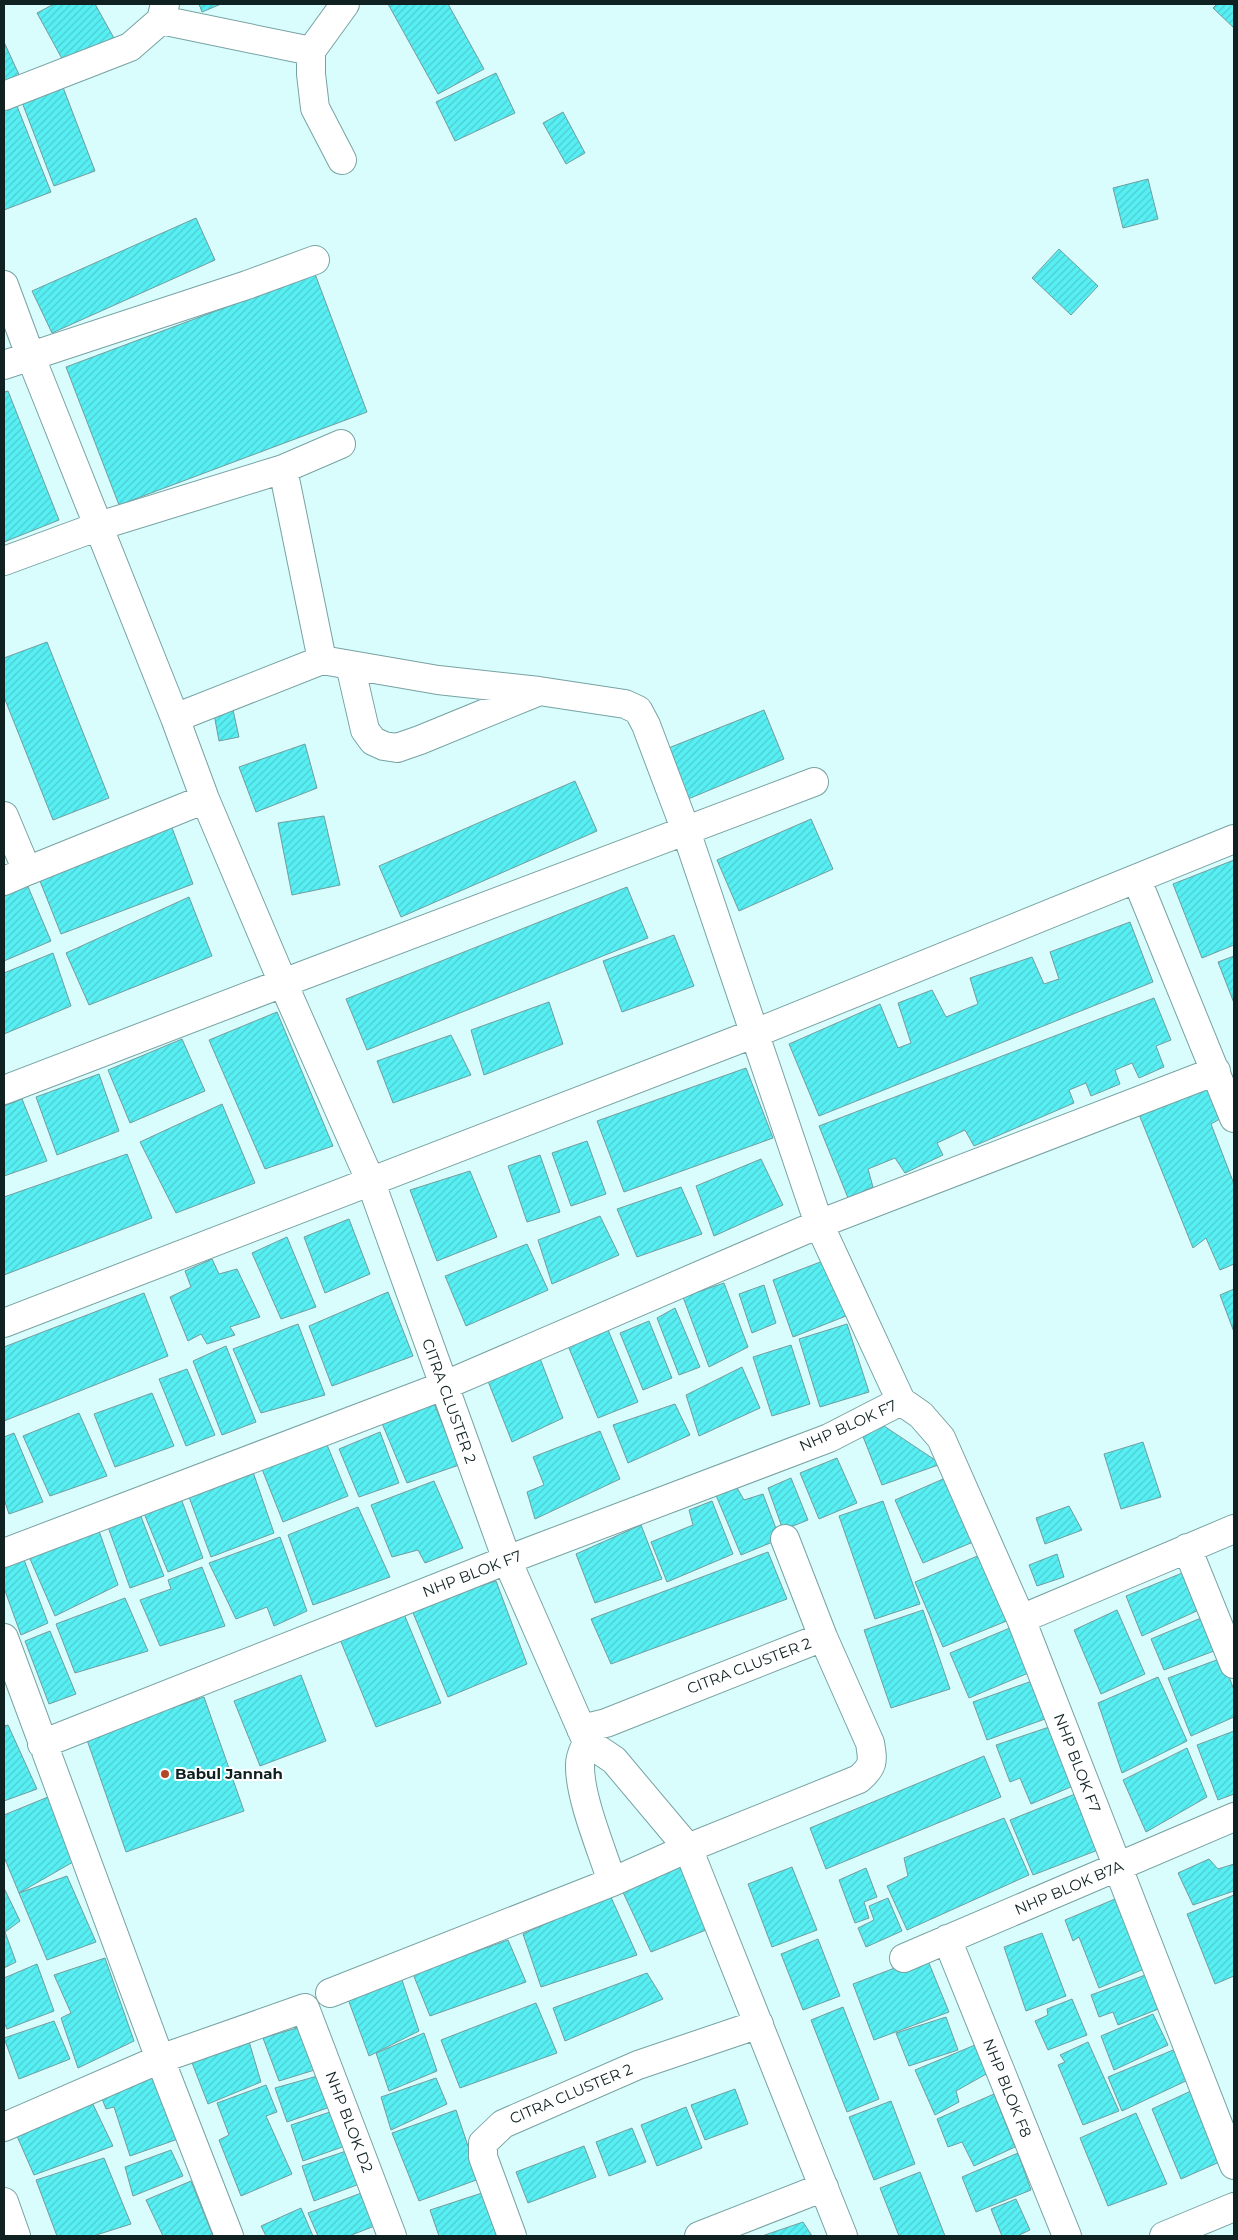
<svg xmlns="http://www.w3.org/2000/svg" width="1238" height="2240" viewBox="0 0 1238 2240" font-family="Montserrat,sans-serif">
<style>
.building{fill:url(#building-hatch);stroke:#719d9e}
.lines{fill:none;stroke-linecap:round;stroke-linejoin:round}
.minor-casing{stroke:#77a2a3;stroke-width:30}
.minor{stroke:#fff;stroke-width:28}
.poi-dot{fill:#b14929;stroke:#fff;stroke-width:2}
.labels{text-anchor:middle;stroke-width:4;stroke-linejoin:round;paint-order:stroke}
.street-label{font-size:15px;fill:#102122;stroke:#fff}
.poi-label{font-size:15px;font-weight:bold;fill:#102122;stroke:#fff;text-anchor:start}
</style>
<defs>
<pattern id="building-hatch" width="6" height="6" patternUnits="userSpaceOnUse" patternTransform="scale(1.25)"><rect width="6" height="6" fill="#57eff3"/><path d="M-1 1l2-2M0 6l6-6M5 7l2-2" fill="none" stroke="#4bcdd0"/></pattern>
</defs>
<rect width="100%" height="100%" fill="#d9fdfd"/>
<path class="building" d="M54 4H95L115 40 66 66 37 13Z
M199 4H221L202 12Z
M388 4H448L484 69 438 94Z
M1217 4H1234V28L1213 8Z
M4 42 21 79 4 87Z
M496 73 515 113 455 141 436 102Z
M61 82 95 171 54 186 20 97Z
M15 101 51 192 4 210V105Z
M563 112 585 153 566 164 543 123Z
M1148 179 1158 219 1123 228 1113 188Z
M196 218 215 260 52 333 32 291Z
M1059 249 1098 286 1071 315 1032 278Z
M315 274 367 412 119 505 66 367Z
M8 391 59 520 4 542V392Z
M47 642 109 798 53 820 4 697V658Z
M233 710 239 737 219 741 214 714Z
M764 710 784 759 681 802 661 751Z
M305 744 317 788 256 812 239 767Z
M575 781 597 831 401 917 379 866Z
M324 816 340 885 292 895 278 823Z
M811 819 833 869 739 911 717 860Z
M171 825 193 884 61 934 38 876Z
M1234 860V945L1202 958 1173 884Z
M26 882 51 941 4 961V891Z
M627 887 648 938 367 1050 346 999Z
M189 897 212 956 89 1005 66 953Z
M1130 922 1153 982 819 1116 789 1044 880 1004 898 1048 911 1043 898 1003 932 990 946 1017 978 1004 970 978 1032 957 1044 984 1059 979 1050 952Z
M674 935 694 986 622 1012 603 961Z
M53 953 71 1006 4 1034V973Z
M1234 956V1003L1218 962Z
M1154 998 1171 1040 1156 1046 1164 1067 1139 1078 1132 1063 1115 1070 1120 1084 1091 1096 1086 1083 1069 1090 1074 1103 974 1146 965 1130 937 1143 943 1155 905 1173 895 1158 868 1169 873 1187 848 1198 819 1126Z
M549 1002 563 1044 484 1075 471 1030Z
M277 1012 333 1146 265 1169 209 1040Z
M451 1035 471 1075 393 1103 377 1061Z
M182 1039 205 1091 130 1123 108 1070Z
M746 1068 773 1138 624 1192 597 1121Z
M99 1074 119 1131 57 1155 36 1097Z
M1209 1085 1225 1116 1211 1124 1234 1184V1264L1220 1270 1206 1238 1193 1248 1138 1112Z
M22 1099 47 1161 4 1176V1106Z
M222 1104 255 1183 176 1213 140 1142Z
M587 1141 606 1194 571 1206 552 1153Z
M127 1154 152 1218 4 1275V1197Z
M540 1155 560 1212 527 1222 508 1166Z
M761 1159 783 1205 714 1236 696 1186Z
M470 1171 497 1237 437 1261 410 1190Z
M681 1187 702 1234 637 1257 617 1209Z
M600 1216 619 1255 552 1284 538 1240Z
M349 1219 370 1274 325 1293 304 1237Z
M287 1237 316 1307 281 1319 252 1253Z
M527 1244 548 1290 466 1326 445 1276Z
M212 1259 219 1274 237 1269 260 1317 230 1327 235 1335 207 1344 201 1334 188 1341 170 1297 191 1287 185 1271Z
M823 1261 846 1316 793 1337 773 1280Z
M724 1283 748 1347 709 1367 683 1297Z
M764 1285 776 1323 752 1333 739 1294Z
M1234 1289V1332L1220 1295Z
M388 1292 413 1356 332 1386 309 1326Z
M144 1293 168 1356 4 1421V1347Z
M675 1308 700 1367 679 1375 657 1318Z
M649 1321 672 1378 643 1390 620 1333Z
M298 1324 325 1395 261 1413 233 1349Z
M847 1324 869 1392 820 1407 799 1339Z
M606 1325 638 1402 598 1418 566 1341Z
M791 1345 810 1404 772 1416 753 1357Z
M226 1346 256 1422 222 1435 193 1361Z
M536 1348 563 1418 512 1442 484 1371Z
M742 1367 760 1408 699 1436 686 1395Z
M187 1369 215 1435 186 1446 159 1379Z
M152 1393 174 1446 115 1467 94 1414Z
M431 1396 459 1465 407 1483 379 1416Z
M675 1404 690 1435 628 1463 613 1425Z
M79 1413 107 1476 50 1496 23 1436Z
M881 1424 941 1464 882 1485 862 1434Z
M600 1431 620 1479 535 1519 527 1492 544 1485 533 1457Z
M380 1432 399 1483 359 1497 339 1449Z
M14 1433 43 1502 9 1514 4 1499V1437Z
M323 1435 348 1496 283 1522 258 1459Z
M1143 1442 1161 1497 1121 1509 1104 1454Z
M837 1458 857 1503 819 1519 800 1473Z
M253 1472 274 1533 211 1557 189 1497Z
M950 1476 978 1540 923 1563 895 1500Z
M791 1478 808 1520 783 1530 768 1488Z
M434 1481 463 1548 425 1563 418 1550 392 1557 371 1505Z
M736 1486 744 1500 763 1494 780 1539 741 1555 715 1493Z
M179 1493 203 1558 168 1572 141 1506Z
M712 1501 733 1554 667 1582 651 1542 693 1525 689 1510Z
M883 1501 920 1604 875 1619 839 1516Z
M1069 1506 1082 1530 1045 1544 1036 1518Z
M358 1507 390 1577 313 1605 288 1535Z
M140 1514 164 1576 130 1588 108 1527Z
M641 1525 662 1579 595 1603 576 1554Z
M98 1528 118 1585 55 1616 27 1552Z
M280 1537 307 1611 274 1626 267 1607 236 1619 209 1563Z
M768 1552 787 1599 611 1664 591 1619Z
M1057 1554 1064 1577 1037 1586 1029 1565Z
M980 1555 1009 1620 943 1647 915 1582Z
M23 1557 48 1623 21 1635 4 1588V1565Z
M202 1567 225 1626 160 1646 140 1600 171 1589 168 1580Z
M1187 1571 1201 1609 1142 1636 1126 1596Z
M496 1581 527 1664 448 1697 411 1608Z
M125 1598 148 1651 75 1673 56 1624Z
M923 1610 950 1689 891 1708 864 1630Z
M1117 1610 1145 1674 1101 1694 1074 1630Z
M1213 1613 1227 1646 1164 1670 1151 1639Z
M404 1614 441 1703 376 1727 339 1637Z
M1017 1625 1033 1671 969 1698 950 1653Z
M50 1631 76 1694 49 1704 25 1641Z
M1222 1658 1234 1690V1717L1191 1736 1168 1678Z
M301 1675 326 1741 260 1766 234 1701Z
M1158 1677 1187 1741 1122 1773 1098 1703Z
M1032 1681 1045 1719 987 1740 973 1702Z
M204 1697 244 1811 126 1852 86 1737Z
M8 1725 37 1789 4 1801V1726Z
M1055 1725 1080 1783 1031 1804 1020 1778 1010 1782 996 1745Z
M1234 1731V1794L1218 1800 1197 1745Z
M1187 1748 1207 1797 1146 1832 1123 1780Z
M984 1756 1001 1797 826 1869 810 1828Z
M1075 1794 1098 1850 1033 1875 1010 1820Z
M48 1797 73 1862 19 1893 4 1857V1815Z
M1004 1818 1029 1875 907 1930 887 1886 908 1876 904 1858Z
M1209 1859 1218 1869 1234 1864V1891L1193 1905 1178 1873Z
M677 1861 711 1928 651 1952 621 1888Z
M792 1867 817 1930 772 1947 748 1884Z
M866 1868 877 1897 864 1902 869 1918 855 1923 839 1880Z
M67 1876 96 1942 47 1960 19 1893Z
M4 1888 20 1921 5 1932 16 1962 4 1968Z
M610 1895 637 1955 541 1987 523 1934Z
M1234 1895V1976L1215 1984 1187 1914Z
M888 1898 902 1931 866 1947 858 1928 874 1920 869 1906Z
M1115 1899 1144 1969 1099 1988 1079 1937 1073 1941 1065 1920Z
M1042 1933 1066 1996 1026 2011 1004 1947Z
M818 1939 840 1996 803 2010 781 1954Z
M508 1940 526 1982 430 2016 413 1974Z
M926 1956 949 2012 874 2040 853 1984Z
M105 1958 134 2041 78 2068 61 2018 71 2013 54 1975Z
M37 1964 54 2011 7 2029 4 2022V1978Z
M647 1973 663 1999 565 2041 553 2008Z
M1148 1974 1161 2008 1118 2025 1113 2012 1099 2017 1091 1995Z
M402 1980 419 2031 369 2056 348 1999Z
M1072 1999 1087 2035 1048 2050 1035 2021 1048 2015 1047 2009Z
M536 2003 557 2053 460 2088 441 2040Z
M843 2007 879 2099 847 2112 811 2020Z
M1153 2014 1168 2045 1114 2070 1101 2036Z
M946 2017 958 2050 909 2066 896 2033Z
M54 2021 70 2059 19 2079 4 2038Z
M307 2025 321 2068 279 2081 263 2038Z
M424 2033 437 2071 389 2091 376 2053Z
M248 2038 261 2082 208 2104 189 2055Z
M1088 2042 1119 2111 1083 2125 1058 2065 1065 2062 1060 2055Z
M975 2045 988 2073 956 2091 959 2102 935 2115 915 2070Z
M1178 2048 1190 2079 1122 2111 1108 2077Z
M155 2073 178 2139 130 2156 114 2107 106 2109 99 2091Z
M321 2075 333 2106 287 2122 275 2088Z
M436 2078 447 2104 391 2130 381 2097Z
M266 2085 277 2112 266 2116 292 2174 241 2196 219 2140 229 2135 217 2103Z
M735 2089 748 2124 705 2140 691 2105Z
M1193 2090 1224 2160 1181 2179 1152 2109Z
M994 2094 1015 2147 974 2166 962 2142 948 2147 937 2119Z
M89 2096 113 2146 34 2175 13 2127Z
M891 2101 915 2164 874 2180 849 2117Z
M686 2107 702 2148 657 2166 641 2125Z
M456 2110 479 2179 419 2201 392 2133Z
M333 2111 345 2146 303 2161 291 2125Z
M1136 2113 1167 2184 1108 2206 1080 2138Z
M632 2128 646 2162 609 2176 596 2142Z
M584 2146 596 2177 528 2203 516 2172Z
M171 2150 183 2176 133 2196 125 2167Z
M349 2150 362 2183 314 2201 302 2166Z
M1018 2153 1031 2190 976 2212 962 2177Z
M104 2158 131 2224 93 2236H57L36 2180Z
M920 2172 945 2236H899L880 2188Z
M191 2181 213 2236H163L146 2200Z
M364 2192 377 2225 349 2236H318L308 2213Z
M485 2192 502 2236H439L430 2210Z
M1016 2199 1030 2230 1017 2236H1002L991 2209Z
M301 2208 313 2236H266L261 2226Z
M803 2222 812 2236H762Z"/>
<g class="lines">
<defs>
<path id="minor" d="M161 20 311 51
M4 96 130 47 161 20 165 4
M342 160 315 108 311 74V51L345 4
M4 285 30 355 175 718 205 799 283 983 814 782
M4 365 247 285 315 260
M283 469 341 444
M4 561 99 526 283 469 322 660 438 680 539 691 625 704 638 710 646 725 686 831 819 1224 901 1401
M350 665 365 730 373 741 384 746 397 748 420 740 537 692
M175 718 322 660
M4 816 27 871 205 799
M1137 880 1234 1118
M4 881 27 871
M4 1090 283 983 370 1180 507 1560 587 1742C584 1749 580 1756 580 1764 579 1797 602 1850 612 1882
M4 1323 753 1034 1234 839
M785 1539 823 1637
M1187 1548 1234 1664
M4 1553 443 1386 819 1224 1216 1071
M1021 1619 1234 1529
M4 1638 160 2059 229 2236
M587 1742 614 1760 688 1848 843 2236
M42 1744 507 1560 829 1438 901 1401 921 1415 941 1438 1021 1619 1234 2165
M947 1939 1067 2236
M904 1958 1234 1817
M330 1993 612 1882 688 1848 859 1779C874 1766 873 1761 870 1743L823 1637 606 1723 581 1729
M4 2127 160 2059 305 2008 392 2236
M4 2202 16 2236
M512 2236 483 2157V2143L503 2124 638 2065 759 2024
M699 2236 824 2187
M1164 2236 1234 2207"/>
</defs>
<use href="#minor" class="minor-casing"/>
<use href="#minor" class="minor"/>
</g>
<circle class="poi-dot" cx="165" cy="1774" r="5"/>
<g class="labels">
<g class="street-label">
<text transform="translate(449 1401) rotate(70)" y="5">CITRA CLUSTER 2</text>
<text transform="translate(848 1426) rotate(-24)" y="5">NHP BLOK F7</text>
<text transform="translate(472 1574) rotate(-21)" y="5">NHP BLOK F7</text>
<text transform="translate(749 1666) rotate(-21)" y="5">CITRA CLUSTER 2</text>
<text transform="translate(1077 1763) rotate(69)" y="5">NHP BLOK F7</text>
<text transform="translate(1069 1888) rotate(-23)" y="5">NHP BLOK B7A</text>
<text transform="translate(1007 2088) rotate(68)" y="5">NHP BLOK F8</text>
<text transform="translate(571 2094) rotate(-23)" y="5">CITRA CLUSTER 2</text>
<text transform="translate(349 2122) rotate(69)" y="5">NHP BLOK D2</text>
</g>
<g class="poi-label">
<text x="175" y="1779">Babul Jannah</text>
</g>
</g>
<rect width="1238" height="2240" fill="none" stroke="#102122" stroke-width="10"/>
</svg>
